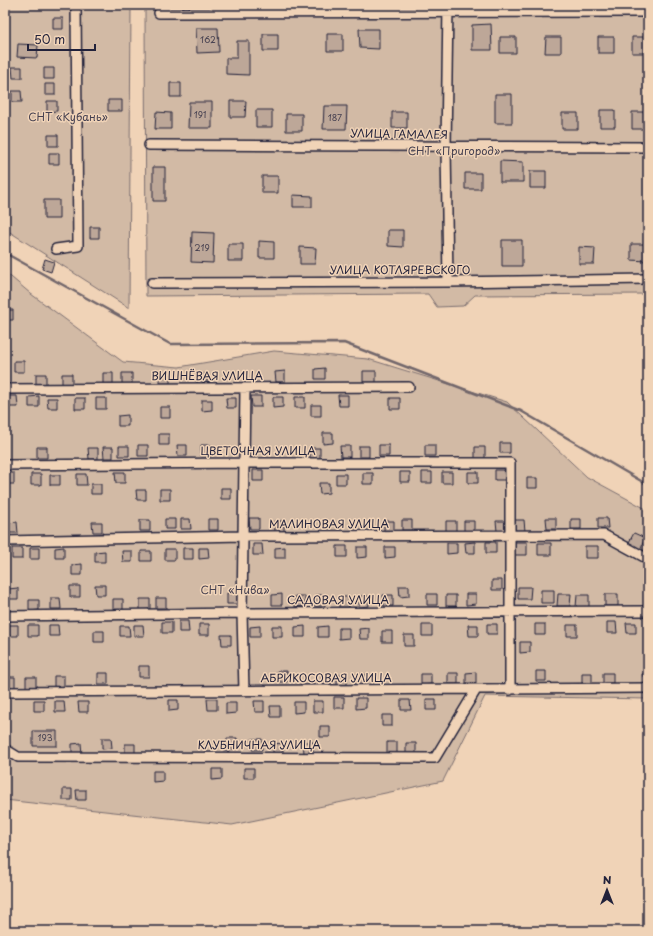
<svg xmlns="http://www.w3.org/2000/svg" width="653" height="936" viewBox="0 0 653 936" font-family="'Playpen Sans',sans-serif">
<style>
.green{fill:#d2baa5;stroke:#7a6e70}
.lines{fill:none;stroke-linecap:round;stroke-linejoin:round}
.stream{stroke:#71666b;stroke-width:2.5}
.building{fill:#bda798;stroke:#22223b}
.minor-casing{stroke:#22223b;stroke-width:12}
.minor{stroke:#f0d3b7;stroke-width:9}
.labels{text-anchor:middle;stroke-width:3;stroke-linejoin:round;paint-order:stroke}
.number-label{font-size:9px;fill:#494352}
.park-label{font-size:11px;fill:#454050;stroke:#f0d3b7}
.street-label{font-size:11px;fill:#22223b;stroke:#f0d3b7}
</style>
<rect width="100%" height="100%" fill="#f0d3b7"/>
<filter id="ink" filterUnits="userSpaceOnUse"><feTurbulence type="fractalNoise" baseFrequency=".025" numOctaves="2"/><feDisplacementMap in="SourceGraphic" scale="8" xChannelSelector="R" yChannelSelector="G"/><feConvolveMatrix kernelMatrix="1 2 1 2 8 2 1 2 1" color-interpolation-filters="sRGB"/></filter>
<g filter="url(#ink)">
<path class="green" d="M5 5H131L129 308 5 229Z
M145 5H648V294L475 295 463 306 437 307 428 294 146 296Z
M5 272 31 294 123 362 179 367 274 351 368 359 507 402 587 477 648 510V699L485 696 443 781 232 825 5 800Z"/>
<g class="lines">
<path class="stream" d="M5 253 170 344 344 343 521 411 648 485"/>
</g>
<path class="building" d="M53 18H63V29H53Z
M491 24 492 50H472V25Z
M196 28H218L219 52 197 53Z
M359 29H379V49L360 48Z
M263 34H278V51H263Z
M327 34H343V51H327Z
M500 37H516V53H500Z
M546 37H561V53H545Z
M598 37H614V53H598Z
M632 37H647V53H632Z
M237 41H249V75L226 74V58H237Z
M18 44 38 45 37 58 17 57Z
M12 67H22V78H13Z
M44 68H54V79H44Z
M170 83H181V97H170Z
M45 84H55V95H45Z
M12 91H21L22 102H12Z
M495 94H512V123H495Z
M108 100H122V111H108Z
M47 101H57V111L47 112Z
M230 101H246L245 117H230Z
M189 102H212V128H188Z
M324 106H347L346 129H323Z
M256 110H272V127H256Z
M600 110H615V127H600Z
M156 112 171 113V129H155Z
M392 112H407V128H392Z
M632 112H648V129H632Z
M562 113H578V129H562Z
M286 114H302V131H286Z
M48 135H58V146H48Z
M49 153H59V164H49Z
M500 161 523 162V182H500Z
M153 167H165V201H153Z
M530 171H546V188H530Z
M465 173H481V189H465Z
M262 176H278V193H262Z
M293 195 312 196V207H293Z
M44 200H59V219H44Z
M90 227H99V238H90Z
M388 230H403V247L388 246Z
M192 232 214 233 213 263 191 262Z
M502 240H522V266H502Z
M259 241 274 242V258H259Z
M228 244H243V261H228Z
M631 244H646V261L631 260Z
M300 247 316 248 315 264H300Z
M579 247 595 248 594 264H579Z
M45 259 54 262 51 272 42 269Z
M5 310H13V320H5Z
M14 361H24V372H14Z
M325 368V379H315V369Z
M285 371V382H276L275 372Z
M363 371H376V383H363Z
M103 373H113V384H103Z
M122 373H132V384H122Z
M36 374H46V385H36Z
M62 374H72V384L62 385Z
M160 374H170V384L160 385Z
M197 374H207V385H197Z
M338 395H348V406H339Z
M8 396H17L18 407H8Z
M39 396V407H29V397Z
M251 396H261V407H252Z
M273 397H283V407L273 408Z
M295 397H305V408H295Z
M47 398H57V408H48Z
M75 398H85V409H75Z
M96 398H106V409H96Z
M226 398H236V408H227Z
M390 398H400V409H390Z
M202 400H212V410L202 411Z
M311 405H321V416H311Z
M160 407H170V418H160Z
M128 415V426H118V416Z
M323 433H333V443L323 444Z
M159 434H169V445H159Z
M500 443H510V453H500Z
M138 445H148V456H138Z
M177 445H187V456H178Z
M201 445H211V456H201Z
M379 445H389V456H379Z
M425 445H435V456H425Z
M119 446H129V456H119Z
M340 446H350V457H341Z
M359 446H369V457H359Z
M37 447H47V458H37Z
M103 447H113V458H104Z
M475 447H485V458H475Z
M88 448H98V459H89Z
M310 448H320V458H310Z
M253 470H263V481H253Z
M495 470H504L505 480H495Z
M115 472H125V483H116Z
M400 472H410V482H400Z
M422 472H432V483H422Z
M442 472H452V483H442Z
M468 472H478V483H468Z
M5 473H14V484H5Z
M363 473H373V484H363Z
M31 474H41V485H31Z
M77 474H86L87 485H77Z
M336 474H346V484H336Z
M50 475H60V485H50Z
M527 478H537V488H527Z
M319 483H329V493L320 494Z
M91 484H101V494H91Z
M221 488H231V499H221Z
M160 489H170V500H160Z
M136 490H146V500H137Z
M249 518H259V529H250Z
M546 518H556V529H547Z
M598 518H607L608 528H598Z
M165 519H175V529H165Z
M181 519H190L191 529H181Z
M208 519H218V530H208Z
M571 519H581V529H571Z
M140 520H150V531H140Z
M402 520H412V530H402Z
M515 520H524L525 531H515Z
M274 521H284V531H275Z
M384 521H394V531H384Z
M446 521H456V531L446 532Z
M464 521H474V532H464Z
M496 521H506V531H497Z
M17 522 18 533H8V523Z
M92 522H102V532H93Z
M634 533 645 538 640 550 628 544Z
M475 542V553H466L465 543Z
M486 542H496V553H486Z
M514 542H527V555H514Z
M447 543H457V553L447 554Z
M538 543H551V555H538Z
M253 544H262L263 555H253Z
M337 546H347V557H337Z
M585 546H598V558H585Z
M64 547V558H55V548Z
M285 547V558H275V548Z
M357 547H367V557L357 558Z
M385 547H395V557L385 558Z
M12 548H22V559H12Z
M30 548H39V559H30Z
M183 548H193V559H183Z
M199 548H208L209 558 199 559Z
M165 549H175V560H165Z
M105 551V562H95V552Z
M122 551H132V562H123Z
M141 551H151V561H141Z
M82 564V575H72V565Z
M492 580H502V590H492Z
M95 585H105V595H96Z
M70 586H80V597H70Z
M399 586H409V596L400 597Z
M518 587H531L530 599H518Z
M18 588V599H8V589Z
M541 590H554V603H541Z
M227 593H237V604H227Z
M282 594V605H272V595Z
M427 594H437V605H427Z
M466 594H476V604L466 605Z
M558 594H571L570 606H557Z
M605 594H618V606H605Z
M315 595H325V606H315Z
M383 595H393V606H384Z
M446 595H456V606H446Z
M577 595H589V607H576Z
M295 596H305V606L295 607Z
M359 596H368L369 606 359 607Z
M339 597H349V607H339Z
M51 598H60L61 609H51Z
M156 598H166V608H156Z
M113 599H123V610H113Z
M140 599H150V609L140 610Z
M29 600H39V610L29 611Z
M179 621H188L189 632H179Z
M162 622H172V633H162Z
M607 622H616L617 633H607Z
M626 623H636V633H627Z
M199 624H209V635H199Z
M487 624H497V634H487Z
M535 624H545V635H535Z
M9 625H18V636H9Z
M28 625H38V636H28Z
M49 625H58L59 636H49Z
M134 625H143L144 636H134Z
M422 625H432V636H422Z
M468 625H478V636H469Z
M567 625H577V636H567Z
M120 626H129L130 636H120Z
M260 626V637H250V627Z
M272 626H282V637H272Z
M305 626V637H295V627Z
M328 626V637H318V627Z
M339 628H349V638L339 639Z
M369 628V639H360L359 629Z
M94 631H104V642H94Z
M382 631H392V642H382Z
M221 635H231V645H222Z
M404 635H414V646H404Z
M520 642H530V652L520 653Z
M139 666H149V677H139Z
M277 671H287V682H278Z
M536 671H546V681H536Z
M476 672V683H466V673Z
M98 673H108V684H98Z
M448 673H458V684H448Z
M582 673H592V683H582Z
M603 673H613V683H603Z
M355 674H365V685H355Z
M421 674H431V684L421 685Z
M642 674H648V684H642Z
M321 675H331V686H322Z
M337 675H347V686H337Z
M54 676H64V687H54Z
M5 677H15V688H5Z
M26 677H36V688H26Z
M334 697H344V708H334Z
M356 698H366V708L356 709Z
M207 699H217V710H208Z
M426 699H436V710H426Z
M34 700H44V711H34Z
M169 700H178V710L169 711Z
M401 700H410L411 710H401Z
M55 701H64L65 712H55Z
M254 701H264V712H255Z
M313 701H323V712H313Z
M78 702H88V712H79Z
M294 702H304V712L294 713Z
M226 703H236V713L226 714Z
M270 706H280V717H271Z
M382 715H392V726H382Z
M320 726H330V737H320Z
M33 731H57V746H33Z
M102 738H111L112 748 102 749Z
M227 738H237V749H227Z
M252 739H262V750H252Z
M303 742H313V753H304Z
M387 742H397V753H387Z
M81 743 82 754H72V744Z
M283 743V754H273V744Z
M406 743H416V754H406Z
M125 744H135V755H125Z
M244 768H254V778H244Z
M212 769H222V779L212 780Z
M153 771H163V781L153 782Z
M63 789H72V800H63Z
M76 790H86V800H77Z"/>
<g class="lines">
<defs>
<path id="minor" d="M159 13 648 12
M149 145 648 147
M56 249 78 246 76 5
M448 282 446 147 448 5
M152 283 448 282 648 279
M5 389 409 387
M5 465 245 463H510V690
M5 541 243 536 604 535 648 559
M5 616 242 613 648 611
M244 691 242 613 245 388
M5 692 648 688
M5 749 18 757 435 758 476 690"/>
</defs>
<use href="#minor" class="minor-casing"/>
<use href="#minor" class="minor"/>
</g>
</g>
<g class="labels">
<g class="number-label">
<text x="208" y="43">162</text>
<text x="200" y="118">191</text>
<text x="335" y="121">187</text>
<text x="202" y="251">219</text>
<text x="45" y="741">193</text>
</g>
<g class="park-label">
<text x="68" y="121">СНТ «Кубань»</text>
<text x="454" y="155">СНТ «Пригород»</text>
<text x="235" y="594">СНТ «Нива»</text>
</g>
<g class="street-label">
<text transform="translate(399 134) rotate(1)" y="4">УЛИЦА ГАМАЛЕЯ</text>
<text x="400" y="274">УЛИЦА КОТЛЯРЕВСКОГО</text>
<text x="207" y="380">ВИШНЁВАЯ УЛИЦА</text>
<text x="258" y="455">ЦВЕТОЧНАЯ УЛИЦА</text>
<text x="329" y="528">МАЛИНОВАЯ УЛИЦА</text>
<text x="338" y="604">САДОВАЯ УЛИЦА</text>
<text x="326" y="682">АБРИКОСОВАЯ УЛИЦА</text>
<text x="259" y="749">КЛУБНИЧНАЯ УЛИЦА</text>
</g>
</g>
<rect width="653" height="936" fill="none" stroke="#f0d3b7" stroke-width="20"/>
<rect x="10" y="10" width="633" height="916" fill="none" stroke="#22223b" stroke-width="1.5" filter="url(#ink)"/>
<g transform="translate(607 890)" stroke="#f0d3b7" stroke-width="3" paint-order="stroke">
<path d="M0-3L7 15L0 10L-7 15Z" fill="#22223b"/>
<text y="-6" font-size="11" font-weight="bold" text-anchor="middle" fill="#22223b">N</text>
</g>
<path d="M28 44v6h67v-6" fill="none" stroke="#22223b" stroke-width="2"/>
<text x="34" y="44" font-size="12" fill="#22223b" stroke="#f0d3b7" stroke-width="3" paint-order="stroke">50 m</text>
</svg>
